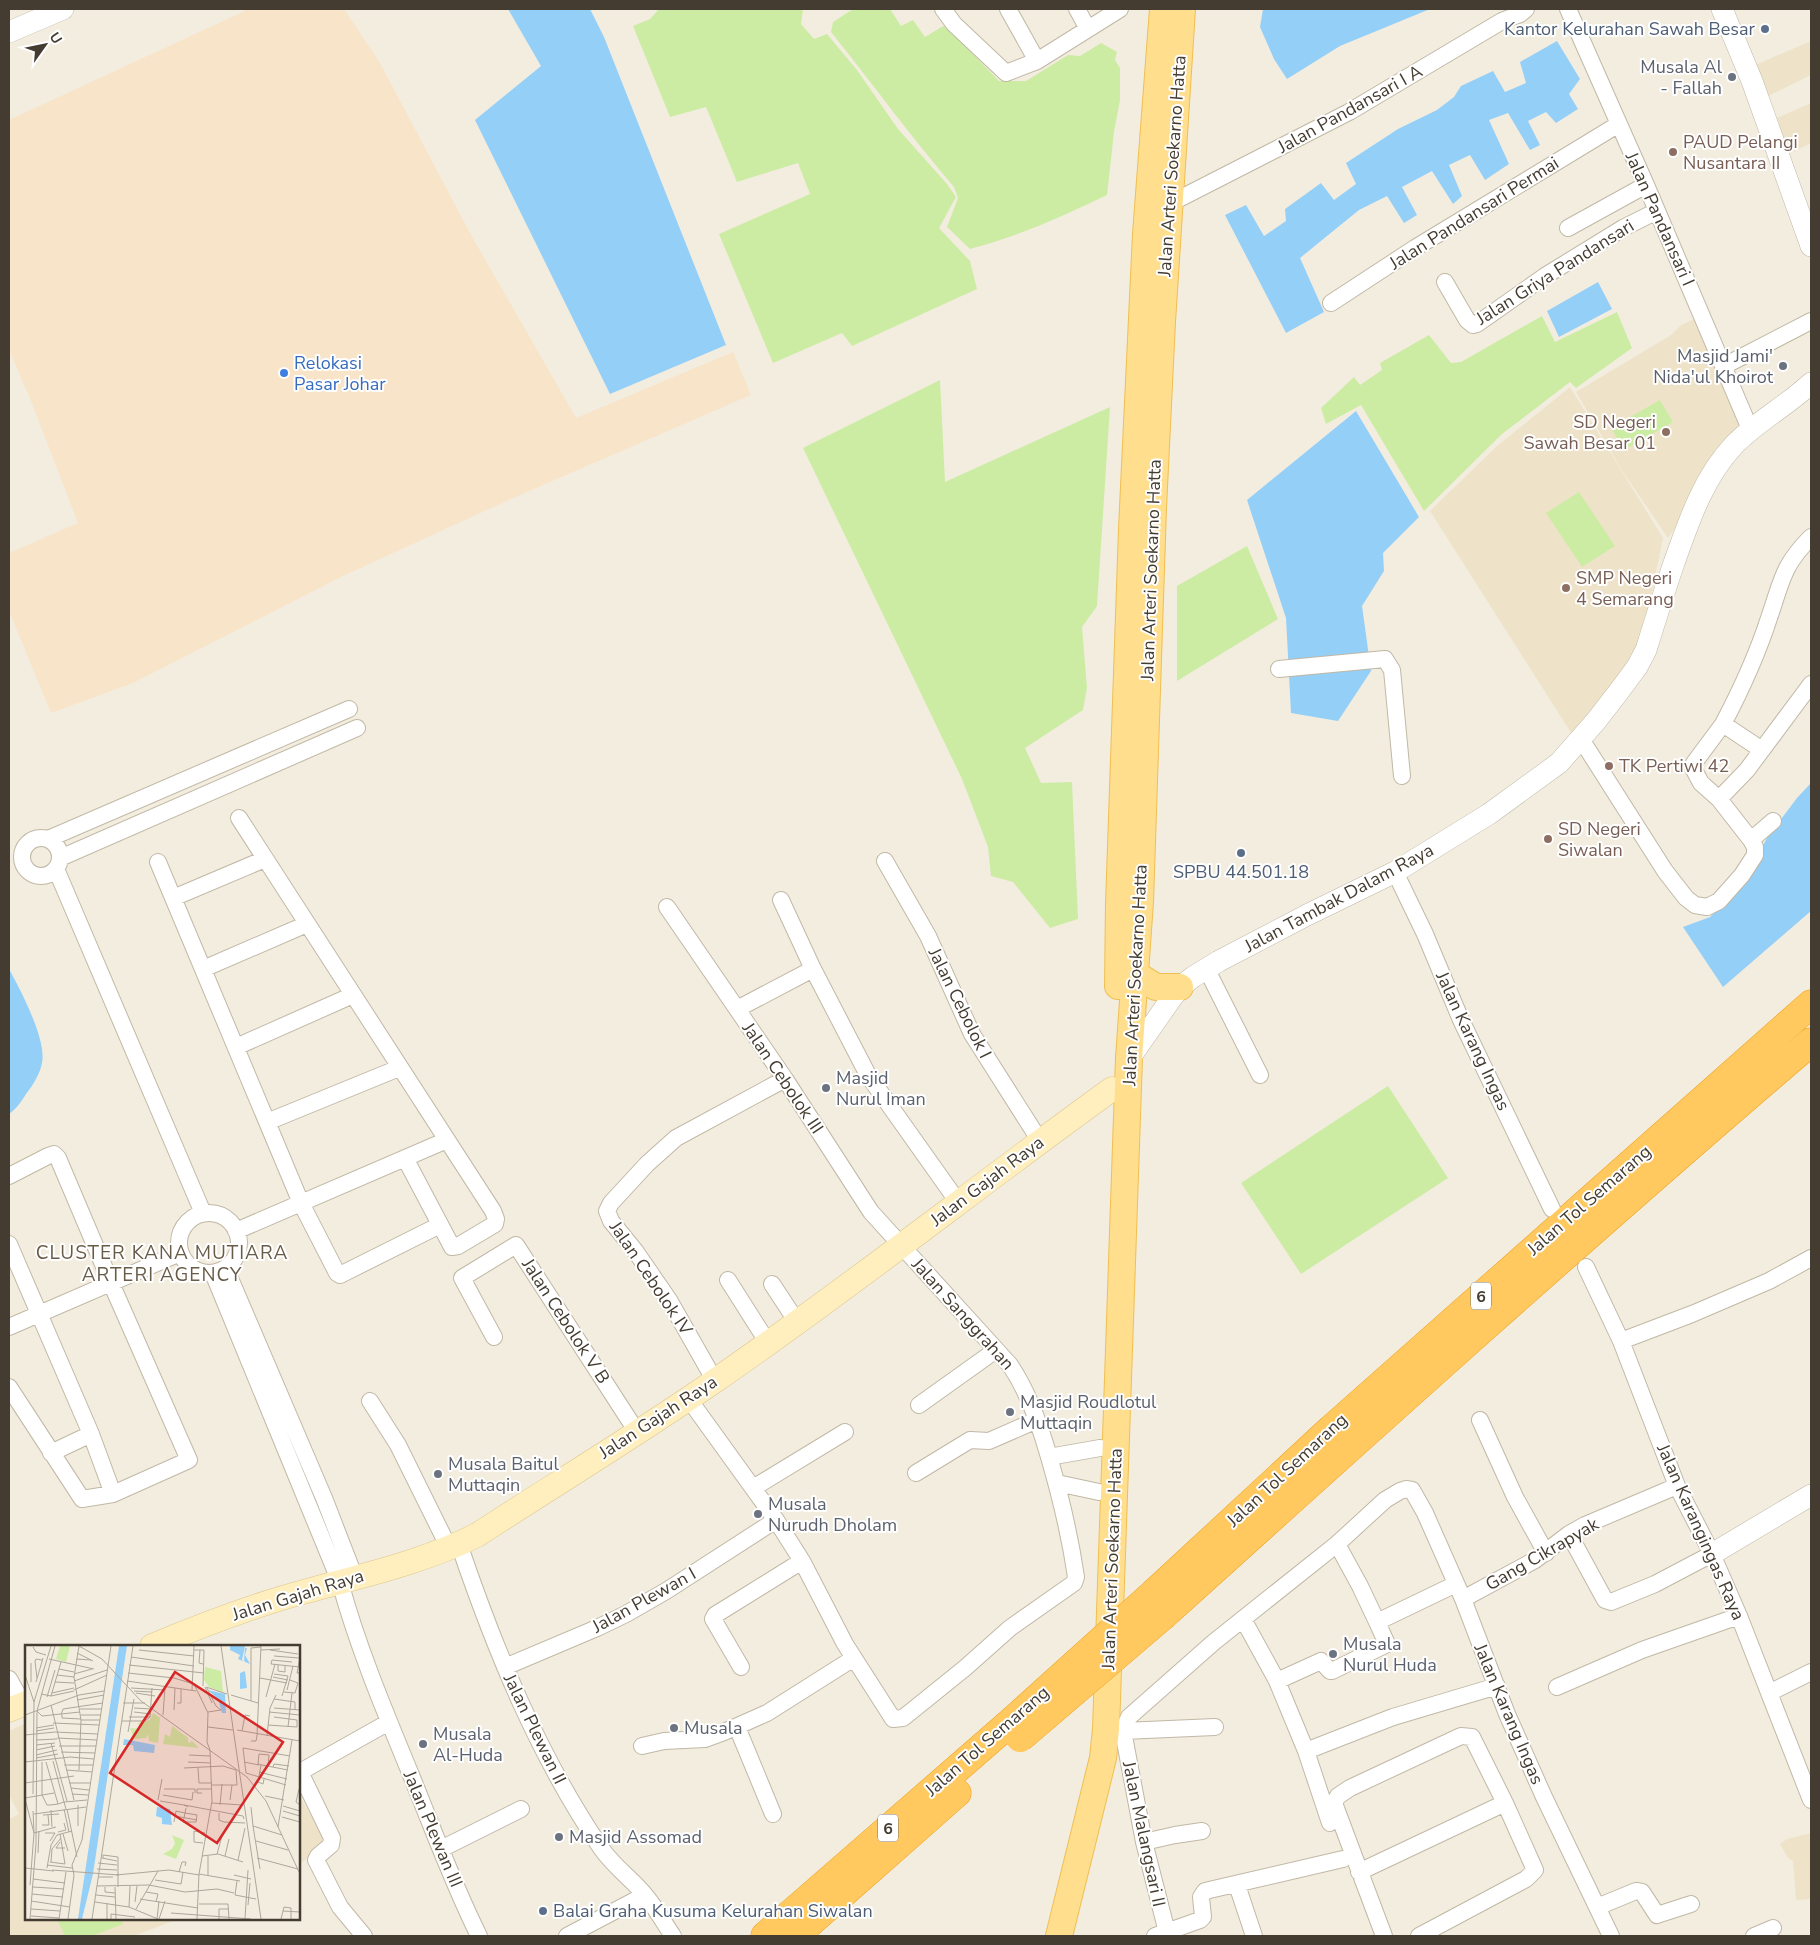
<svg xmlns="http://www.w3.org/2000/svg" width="1820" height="1945" viewBox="0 0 1820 1945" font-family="'Nunito Sans',sans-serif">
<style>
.commercial{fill:#f8e4c8}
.education{fill:#eee3c8}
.green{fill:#cceca4}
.water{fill:#94cff8}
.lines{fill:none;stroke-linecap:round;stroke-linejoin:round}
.minor-casing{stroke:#c1b8a5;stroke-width:18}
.tertiary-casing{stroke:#c1b8a5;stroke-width:22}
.secondary-casing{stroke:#dbc68c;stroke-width:25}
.primary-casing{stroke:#f0bf51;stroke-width:28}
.motorway-casing{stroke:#eea11f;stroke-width:29}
.minor{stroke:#fff;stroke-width:16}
.tertiary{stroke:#fff;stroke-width:21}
.secondary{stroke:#ffefbe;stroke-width:24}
.primary{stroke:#ffde8d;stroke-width:26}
.motorway{stroke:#ffc95f;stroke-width:28}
.motorway-bridge-casing{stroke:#eea11f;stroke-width:29;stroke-linecap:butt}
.motorway-bridge{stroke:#ffc95f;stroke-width:28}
.service-dot{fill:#5c6f8a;stroke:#fff;stroke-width:2}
.worship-dot{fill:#6b7280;stroke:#fff;stroke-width:2}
.education-dot{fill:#8d6e63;stroke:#fff;stroke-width:2}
.shop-dot{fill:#3f7fe0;stroke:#fff;stroke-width:2}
.labels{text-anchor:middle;stroke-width:4;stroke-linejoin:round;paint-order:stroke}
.shield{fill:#fff;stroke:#7c766f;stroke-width:1}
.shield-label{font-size:16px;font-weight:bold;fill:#443c31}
.service-label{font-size:18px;fill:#4e5e75;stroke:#fff;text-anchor:end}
.worship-label{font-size:18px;fill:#5b616d;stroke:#fff;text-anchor:start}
.street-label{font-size:18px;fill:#443c31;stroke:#fff}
.education-label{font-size:18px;fill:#785e54;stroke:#fff;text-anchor:start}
.shop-label{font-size:18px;fill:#366cbe;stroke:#fff;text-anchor:start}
.neighbourhood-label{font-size:19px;letter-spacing:1px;fill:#685b47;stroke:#fff}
.inset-river{fill:none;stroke:#94cff8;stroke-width:2.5}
.inset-road{fill:none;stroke:#ada69a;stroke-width:1}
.view{fill:#d62828;fill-opacity:0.15;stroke:#d62828;stroke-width:2.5}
.inset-edge{fill:none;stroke:#443c31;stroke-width:2.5}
</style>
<rect width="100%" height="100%" fill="#f3ede0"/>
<path class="commercial" d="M249 9H344L380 63 470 233 576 418 733 352 751 395 513 498 345 575 133 683 51 713 9 611V553L78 523 31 401 9 350V120Z"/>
<path class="education" d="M1811 41V75L1764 98 1753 66Z
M1811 103V143L1785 156 1772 120Z
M1699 317 1743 420 1722 445 1691 504 1668 538 1623 472 1576 392 1671 335 1681 325Z
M1570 387 1663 538 1642 639 1607 702 1575 739 1430 511 1497 446Z
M26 1723V1919H178L134 1936H9V1819L19 1814 9 1795V1731Z
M299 1795 328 1845 299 1864Z
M1811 1833V1899L1796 1900 1793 1861 1788 1858 1780 1844 1787 1839Z"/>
<path class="green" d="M659 9H803L801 24 814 39 827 34 857 70 898 129 947 184 956 197 939 228 970 261 977 289 852 346 842 333 773 363 719 234 810 194 798 163 737 182 706 107 670 117 633 26 650 19Z
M853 9H890L901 26 913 20 925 37 945 25 999 81H1026L1068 55 1080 56 1101 43 1117 52 1115 60 1120 68V100L1114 132 1107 195C1062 217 1018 236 970 249L947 227 958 198 954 187C911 137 872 83 831 32L833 22Z
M1617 312 1632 348 1576 388 1570 382 1502 434 1424 511 1361 405 1326 424 1321 408 1354 377 1360 385 1382 370 1380 363 1429 335 1451 363 1461 362 1542 316 1555 342Z
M940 380 945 482 1110 407 1097 606 1082 627 1087 688 1083 710 1025 748 1041 783 1072 782 1078 919 1050 928 1013 882 991 876 988 847 962 779 803 448Z
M1660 400 1673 422 1624 450 1611 428Z
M1579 492 1615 546 1582 567 1546 513Z
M1247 546 1278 619 1177 681V586Z
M1388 1086 1448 1178 1301 1274 1241 1183Z
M57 1919H121L123 1924 92 1936H65Z"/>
<path class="water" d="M508 9H590L604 37 726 345 610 394 475 120 541 66Z
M1263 9H1430L1340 46 1287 79 1274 59 1260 27Z
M1557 41 1580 79 1569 94 1578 109 1556 123 1546 112 1528 121 1540 145 1530 150 1508 113 1489 120 1509 164 1485 180 1470 155 1449 165 1462 196 1453 204 1432 171 1402 187 1417 215 1404 223 1387 196 1359 210 1300 258 1324 312 1286 333 1225 215 1246 205 1264 236 1286 221 1285 209 1321 183 1334 200 1356 184 1346 163 1398 129 1437 110 1454 97 1461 86 1493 71 1505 92 1526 83 1520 62Z
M1598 282 1612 309 1559 337 1547 311Z
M1356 411 1419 517 1383 553 1384 571 1362 606 1371 671 1338 721 1291 713 1286 618 1247 500Z
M1811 783V911L1723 987 1683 927 1710 917 1744 881 1767 838 1797 798Z
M9 969C20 989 47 1040 42 1063 40 1074 33 1085 26 1094 21 1102 17 1108 9 1114Z"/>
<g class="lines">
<defs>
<path id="minor" d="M943 9 954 24 1006 73 1037 61 1120 9
M1008 9 1037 61
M1077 9 1088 29
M1568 9 1646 185 1750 429
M1171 203 1349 112 1502 21 1520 14 1526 9
M1568 228 1646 185
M1445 282 1467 320 1473 325 1477 324 1545 276 1623 228 1657 211
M1331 303 1415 248 1619 124
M1724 366 1811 321
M1279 669 1385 659 1392 670 1402 776
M1723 724C1741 690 1757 655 1769 618 1782 581 1782 566 1811 537
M1581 739 1665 871 1686 898 1695 905 1707 907 1719 901 1742 875 1755 855V847L1751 840 1719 799 1747 770 1811 684
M1719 799 1701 783 1693 768 1694 763 1723 724 1762 750
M239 818 493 1211 496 1219 495 1224 458 1246 452 1247 405 1158
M22 857a19 19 0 1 1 38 0a19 19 0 1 1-38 0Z
M48 839 349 709
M1751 840 1773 821
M60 858 357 728
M885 861 928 936 972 1034 1040 1141
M158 862 301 1203 337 1273 340 1275 440 1225
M56 869 203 1213
M1395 872 1425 934 1461 1020 1552 1209
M173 898 265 859
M781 900 813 969 868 1075 958 1202
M667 907 785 1079 871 1212 1010 1365C1029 1393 1040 1425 1049 1457 1061 1498 1070 1536 1076 1577L1074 1583 1010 1628 965 1668 903 1718 893 1719 845 1644 802 1561 776 1520 688 1398
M1206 968 1260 1075
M203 969 307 924
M737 1009 813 969
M236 1047 353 995
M267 1122 399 1068
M9 1176 48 1156 54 1154 58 1158 111 1283 189 1460 113 1494 82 1499 9 1387
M179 1243a30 30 0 1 1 60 0a30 30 0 1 1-60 0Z
M236 1231 447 1140
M9 1244 91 1434 113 1494
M1586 1267 1621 1341 1677 1486 1712 1554 1739 1616 1811 1800
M226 1269 324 1498 355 1578
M213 1273 340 1582C358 1648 385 1712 411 1775 433 1829 453 1884 479 1936
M728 1280 768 1343
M772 1284 797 1322
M9 1327 180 1253
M494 1337 462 1278 516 1245 637 1432
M1621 1341 1692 1314 1769 1281 1811 1258
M715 1381 669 1300 636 1252 611 1221 607 1211 611 1203 647 1164 676 1138 785 1079
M370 1401 398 1445 449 1548
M919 1405 996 1350
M1480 1420 1515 1497 1546 1553
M51 1453 91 1434
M1049 1457 1100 1448
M916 1473 970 1440 989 1441 1037 1420
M1057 1483 1099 1492
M753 1488 845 1432
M1569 1534 1605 1600 1611 1602 1655 1584 1712 1554
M459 1544C495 1650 538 1755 601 1848 614 1867 632 1879 645 1895 656 1908 664 1923 673 1936
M1337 1544 1360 1586 1377 1622 1456 1584
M1463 1599 1535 1560 1569 1534 1585 1525 1677 1486
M1243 1619 1277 1681 1306 1751 1330 1823
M505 1667 597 1628 626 1614 666 1591 776 1520
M741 1667 713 1619 715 1615 802 1561
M9 1679 23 1704
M1277 1681 1321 1661 1330 1671H1332L1387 1644 1377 1622
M1557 1687 1642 1650 1739 1616
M1769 1693 1811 1672
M737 1727 773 1814
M1113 1730 1123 1731 1215 1727
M1123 1731 1129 1717 1214 1642 1337 1544 1385 1500 1400 1491 1406 1489 1412 1490 1425 1513 1463 1599 1507 1714 1544 1797 1611 1936
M1123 1731 1144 1842 1168 1936
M642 1746 664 1741 705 1739 724 1732 767 1713 854 1658
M1306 1751 1393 1717 1497 1686
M1144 1842 1175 1835 1202 1831
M441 1849 521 1809
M1359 1872 1505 1803
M1237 1885 1254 1936
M1597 1907 1636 1891 1642 1892 1657 1915 1691 1904
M364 1936 340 1907 316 1860 318 1856 331 1845 332 1838 300 1772 389 1722
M567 1936 645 1895
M1155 1936 1200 1920 1203 1917 1201 1897 1205 1891 1343 1859
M1384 1936 1334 1803 1338 1796 1350 1788 1461 1736 1472 1737 1505 1803 1535 1870 1526 1879 1419 1936
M1754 1936 1773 1928"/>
<path id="tertiary" d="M1722 9 1752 81 1811 246
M9 32 63 9
M1127 1062 1171 999 1180 987 1193 977 1219 961 1307 915 1395 872 1489 814 1559 763 1596 721 1620 690 1637 667 1646 650C1655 621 1664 592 1674 563 1689 521 1703 478 1734 445 1757 421 1787 406 1811 383
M1712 1554 1811 1495"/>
<path id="secondary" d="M152 1646C202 1625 254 1605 307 1591 361 1576 427 1561 477 1535 557 1483 638 1434 716 1380 851 1287 979 1185 1112 1089
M9 1710 26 1703"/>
<path id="primary" d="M1135 974 1156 987H1180
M1118 986 1119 904 1132 529 1146 234 1163 9
M1059 1936 1103 1758 1106 1729 1129 1058 1140 902 1153 508 1162 322 1182 9"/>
<path id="motorway" d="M1155 1592 1331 1429 1811 1004
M1164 1615C1378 1422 1592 1229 1811 1042
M765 1936 1012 1721
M795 1936 957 1793"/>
</defs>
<use href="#minor" class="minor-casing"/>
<use href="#tertiary" class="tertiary-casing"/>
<use href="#secondary" class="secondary-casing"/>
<use href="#primary" class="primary-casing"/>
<use href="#motorway" class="motorway-casing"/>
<use href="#minor" class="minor"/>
<use href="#tertiary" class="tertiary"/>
<use href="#secondary" class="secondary"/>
<use href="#primary" class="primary"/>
<use href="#motorway" class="motorway"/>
<defs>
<path id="motorway-bridge" d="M1012 1721 1155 1592
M1020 1738 1164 1615"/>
</defs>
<use href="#motorway-bridge" class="motorway-bridge-casing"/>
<use href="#motorway-bridge" class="motorway-bridge"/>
</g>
<g class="service-dot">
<circle cx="1765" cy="29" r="5"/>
<circle cx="1241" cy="853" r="5"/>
<circle cx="543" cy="1911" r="5"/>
</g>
<g class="worship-dot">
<circle cx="1732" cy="77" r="5"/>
<circle cx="1783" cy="366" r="5"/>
<circle cx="826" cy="1088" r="5"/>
<circle cx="1010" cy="1412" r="5"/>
<circle cx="438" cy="1474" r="5"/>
<circle cx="758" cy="1514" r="5"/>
<circle cx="1333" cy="1654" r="5"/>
<circle cx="674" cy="1728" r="5"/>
<circle cx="423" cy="1744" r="5"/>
<circle cx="559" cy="1837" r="5"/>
</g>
<g class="education-dot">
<circle cx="1673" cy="152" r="5"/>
<circle cx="1666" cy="432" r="5"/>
<circle cx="1566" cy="588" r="5"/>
<circle cx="1609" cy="766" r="5"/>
<circle cx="1548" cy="839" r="5"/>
</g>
<circle class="shop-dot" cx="284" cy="373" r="5"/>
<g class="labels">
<g class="shield">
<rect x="1471" y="1282.5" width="20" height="27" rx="4"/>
<rect x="878" y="1814.5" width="20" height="27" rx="4"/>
</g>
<g class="shield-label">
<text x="1481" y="1302">6</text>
<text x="888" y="1834">6</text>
</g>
<g class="service-label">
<text x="1755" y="35">Kantor Kelurahan Sawah Besar</text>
<text x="1241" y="878" text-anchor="middle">SPBU 44.501.18</text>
<text x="553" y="1917" text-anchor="start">Balai Graha Kusuma Kelurahan Siwalan</text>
</g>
<g class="worship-label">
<text x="1722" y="73" text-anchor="end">Musala Al<tspan x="1722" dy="21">- Fallah</tspan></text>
<text x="1773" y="362" text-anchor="end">Masjid Jami'<tspan x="1773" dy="21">Nida'ul Khoirot</tspan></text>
<text x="836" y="1084">Masjid<tspan x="836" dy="21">Nurul Iman</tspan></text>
<text x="1020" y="1408">Masjid Roudlotul<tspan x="1020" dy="21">Muttaqin</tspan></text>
<text x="448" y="1470">Musala Baitul<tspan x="448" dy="21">Muttaqin</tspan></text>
<text x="768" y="1510">Musala<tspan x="768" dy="21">Nurudh Dholam</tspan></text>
<text x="1343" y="1650">Musala<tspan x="1343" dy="21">Nurul Huda</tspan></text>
<text x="684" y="1734">Musala</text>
<text x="433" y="1740">Musala<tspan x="433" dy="21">Al-Huda</tspan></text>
<text x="569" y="1843">Masjid Assomad</text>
</g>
<g class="street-label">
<text transform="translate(1350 109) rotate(-29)" y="6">Jalan Pandansari I A</text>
<text transform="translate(1172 166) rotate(-86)" y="6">Jalan Arteri Soekarno Hatta</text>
<text transform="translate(1474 213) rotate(-32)" y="6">Jalan Pandansari Permai</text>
<text transform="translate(1660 219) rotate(66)" y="6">Jalan Pandansari I</text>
<text transform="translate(1555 272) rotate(-32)" y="6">Jalan Griya Pandansari</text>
<text transform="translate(1151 570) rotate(-88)" y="6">Jalan Arteri Soekarno Hatta</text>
<text transform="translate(1339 898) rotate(-28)" y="6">Jalan Tambak Dalam Raya</text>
<text transform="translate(1135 975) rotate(-87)" y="6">Jalan Arteri Soekarno Hatta</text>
<text transform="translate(960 1003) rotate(64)" y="6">Jalan Cebolok I</text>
<text transform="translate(1473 1041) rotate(65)" y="6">Jalan Karang Ingas</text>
<text transform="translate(783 1078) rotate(56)" y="6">Jalan Cebolok III</text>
<text transform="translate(987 1181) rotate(-37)" y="6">Jalan Gajah Raya</text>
<text transform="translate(1589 1200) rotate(-41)" y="6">Jalan Tol Semarang</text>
<text transform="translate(651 1278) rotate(56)" y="6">Jalan Cebolok IV</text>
<text transform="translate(963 1314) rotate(48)" y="6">Jalan Sanggrahan</text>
<text transform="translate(566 1321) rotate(57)" y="6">Jalan Cebolok V B</text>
<text transform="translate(658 1417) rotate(-33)" y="6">Jalan Gajah Raya</text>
<text transform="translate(1287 1470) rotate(-43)" y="6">Jalan Tol Semarang</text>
<text transform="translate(1701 1532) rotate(66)" y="6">Jalan Karangingas Raya</text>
<text transform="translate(1542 1554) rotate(-30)" y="6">Gang Cikrapyak</text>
<text transform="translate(1112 1559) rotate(-88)" y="6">Jalan Arteri Soekarno Hatta</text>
<text transform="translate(298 1595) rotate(-17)" y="6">Jalan Gajah Raya</text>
<text transform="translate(644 1600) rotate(-29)" y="6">Jalan Plewan I</text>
<text transform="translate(1509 1714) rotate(67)" y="6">Jalan Karang Ingas</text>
<text transform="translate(535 1729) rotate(64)" y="6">Jalan Plewan II</text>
<text transform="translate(987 1741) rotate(-41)" y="6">Jalan Tol Semarang</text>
<text transform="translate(433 1829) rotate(67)" y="6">Jalan Plewan III</text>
<text transform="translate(1144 1834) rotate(78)" y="6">Jalan Malangsari II</text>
</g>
<g class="education-label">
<text x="1683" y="148">PAUD Pelangi<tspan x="1683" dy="21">Nusantara II</tspan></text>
<text x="1656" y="428" text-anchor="end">SD Negeri<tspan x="1656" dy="21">Sawah Besar 01</tspan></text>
<text x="1576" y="584">SMP Negeri<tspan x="1576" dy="21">4 Semarang</tspan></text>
<text x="1619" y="772">TK Pertiwi 42</text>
<text x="1558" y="835">SD Negeri<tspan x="1558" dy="21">Siwalan</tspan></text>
</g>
<g class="shop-label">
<text x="294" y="369">Relokasi<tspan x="294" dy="21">Pasar Johar</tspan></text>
</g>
<g class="neighbourhood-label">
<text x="162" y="1259">CLUSTER KANA MUTIARA<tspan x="162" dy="22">ARTERI AGENCY</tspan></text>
</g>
</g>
<g transform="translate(25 1645)">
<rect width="275" height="275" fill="#f3ede0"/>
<path d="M35 1H45L41 17 31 14ZM180 22 196 26 198 47 184 42 179 35ZM128 68 135 73 133 98 124 96 123 89 121 93 109 94 105 83 116 84 113 78 125 75ZM147 81 163 93V98L167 96 174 103 138 99 140 89 145 92ZM147 190 159 195 151 214 138 209 147 204 150 198Z" fill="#cceca4"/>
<path d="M94 1H102L100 14 68 229 57 274H53ZM205 1H220L217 15 220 17 219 15 220 3H222L220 10 225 19 213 14 215 10 205 5ZM220 26 222 43 215 44V28ZM183 45 200 49 201 68H197L193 54ZM99 94 130 100 129 108 109 106 108 100H98ZM132 162 145 164 147 180 137 179V173L131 171Z" fill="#94cff8"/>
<path class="inset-river" d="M66 208 70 179"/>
<path class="inset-road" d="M30 1 12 66 17 71 55 67M54 1 77 14 116 56 222 132 241 156 275 229M196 1 236 274M8 2 11 7 21 10M114 5 169 11M169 5H179L178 41M175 5 174 18 178 19M236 5 255 4M245 5 273 9M52 8 68 16M249 11 274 13M106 12 169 21M275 12 272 28H275M24 14 69 24M51 14 66 15M267 17 247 15 246 19 275 22M104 20 179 28M253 20V26L260 27V20M34 24 49 27M103 28 149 33 169 39 183 68 182 97 185 105M49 29 67 24M249 29 263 31 257 51M0 30 9 57 8 149M32 30 49 32M248 32 263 35M12 33 10 16 11 14 17 15M235 33 262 38M49 36 82 25M102 36 171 46M6 37V18M11 37 18 13M30 37 49 38M180 42 187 58M181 42 202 49M106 43 140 45M182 43 191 61 196 65 183 67M49 45 82 30M167 45 169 1M262 45 268 21M109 46 127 47M259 47 270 48 273 38 265 35M27 48 49 43M111 48 130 51M16 49 26 51 36 17M206 50 233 58M26 51 49 46M22 52 30 25M241 52 250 19M249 54 270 57V65M52 55 79 50M226 56V3L236 2M9 57 26 1M98 58H120M152 58H156V44M26 60 49 155M109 63 126 64M249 63 275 65M55 64H77M149 65 150 43M109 67 126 69M244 67 275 70M0 70 54 50 79 46M36 70 38 64 78 58M37 70V73L56 74M56 70H76M138 70 140 43M104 72H125M125 72 127 43M56 75H75M97 76H120L125 72M28 78 74 80M243 80 272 82V75L249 72M183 82 208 85M263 82 267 48M11 83 29 80M212 85 275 96M11 86 29 83M217 86 220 70 225 71M103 87 109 54M0 90 30 87 73 89M242 91 245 63 251 50M32 93 72 95M11 95 32 94M226 96H231L232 91 236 1M26 98 42 156M11 100 30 98M34 101H71M11 105 30 101M36 107 70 108M11 110 32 105M164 110 185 111M11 113 33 109M28 116 39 157 33 159M0 117 45 112 69 114M17 117V150L22 160H25M21 117 33 159 25 160M163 117 186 118M219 117 234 120M39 120H68M236 120 233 137 238 139 239 134M243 121 244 110 234 109 233 119 237 120 263 125M248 122 249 119 264 121M159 123 198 121 211 125 212 140H187M173 123 174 138H187M41 125 67 127M54 125 56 75 49 32 54 1M234 127 262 134M221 128 218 103 265 111M221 128 261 140M0 138 49 131M44 138H65M46 143 64 145M139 144H170V148M274 144 271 157 275 160M177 148H172V144H187M47 149 63 150M138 150 167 155 168 147M240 151 259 155M0 153 29 148M0 154 9 188 5 240M133 155 137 134M205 155 207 140M135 156 159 160M187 158 217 160M53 160V181M195 160 197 139M258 161 275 166M163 162 159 160 218 171 219 174M226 162 228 181M39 164 44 187M41 164 39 157 62 155M42 164 52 212M26 165 27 182M8 166 9 188 31 182M258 166 275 171M194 168V175L199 177 220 178M9 169 61 162M18 170 34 169M150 171 172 175M257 172 275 177M149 177 151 166 160 168 172 170 171 177H158L159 173 161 163M17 180H24L23 170M253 182 267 95M33 187 41 185 39 178M20 188H30L25 196M35 189 40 219M38 189 43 206M231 196 263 205M35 197 31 203H40M178 198 169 197V186L180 188M13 208 14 186M192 209 197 191M177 211 193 209 218 217M183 211V230M200 211 204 194M77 213 92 216M78 213V210L93 212V242M232 213 273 224M213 215 220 183M25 217 40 219M26 217 27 204 36 193M73 218 92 220M22 220 47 223M0 223 29 226M22 223 26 200 32 190 47 186M72 224 92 225M235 224 228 181 257 190M27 225 94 230M154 227 157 217H161L160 221M174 229 215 236M91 230 144 225 174 230M209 230 226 234M73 232H88M8 234 40 238M130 235 156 239 158 227M212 236 210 250 231 254M72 241 124 240 160 247 192 244 209 248M8 242 39 244M80 242V247L90 248M90 242 91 274M121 247 133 249 131 257M7 249 38 252M71 250 90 252M115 254 173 263M6 256 45 262M70 257 104 262 133 274M110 257 112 241M82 258V274M174 259H203L204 274M223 260 225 238M104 262 105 241M6 264 35 266M111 264 133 226M258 266 275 267M146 268 226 274M6 271 34 273M5 274 11 199 12 66M34 274 41 227M43 274 49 230 47 220 57 195 86 1M67 274 108 1M86 274V269L110 272M132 274 134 256M134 274 140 256M172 274 174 229 187 156 185 105M194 274V264H204M220 274 223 225M256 274 259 262 266 263V274"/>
<path class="view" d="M150 27 258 97 192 198 85 128Z"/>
<rect width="275" height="275" class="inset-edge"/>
</g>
<rect width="1820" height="1945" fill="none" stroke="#443c31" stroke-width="20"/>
<g transform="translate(45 45) rotate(57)" stroke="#ffffff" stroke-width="4" paint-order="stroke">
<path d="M0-4L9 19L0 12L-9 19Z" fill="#443c31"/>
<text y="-8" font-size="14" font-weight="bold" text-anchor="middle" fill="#443c31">U</text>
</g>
</svg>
